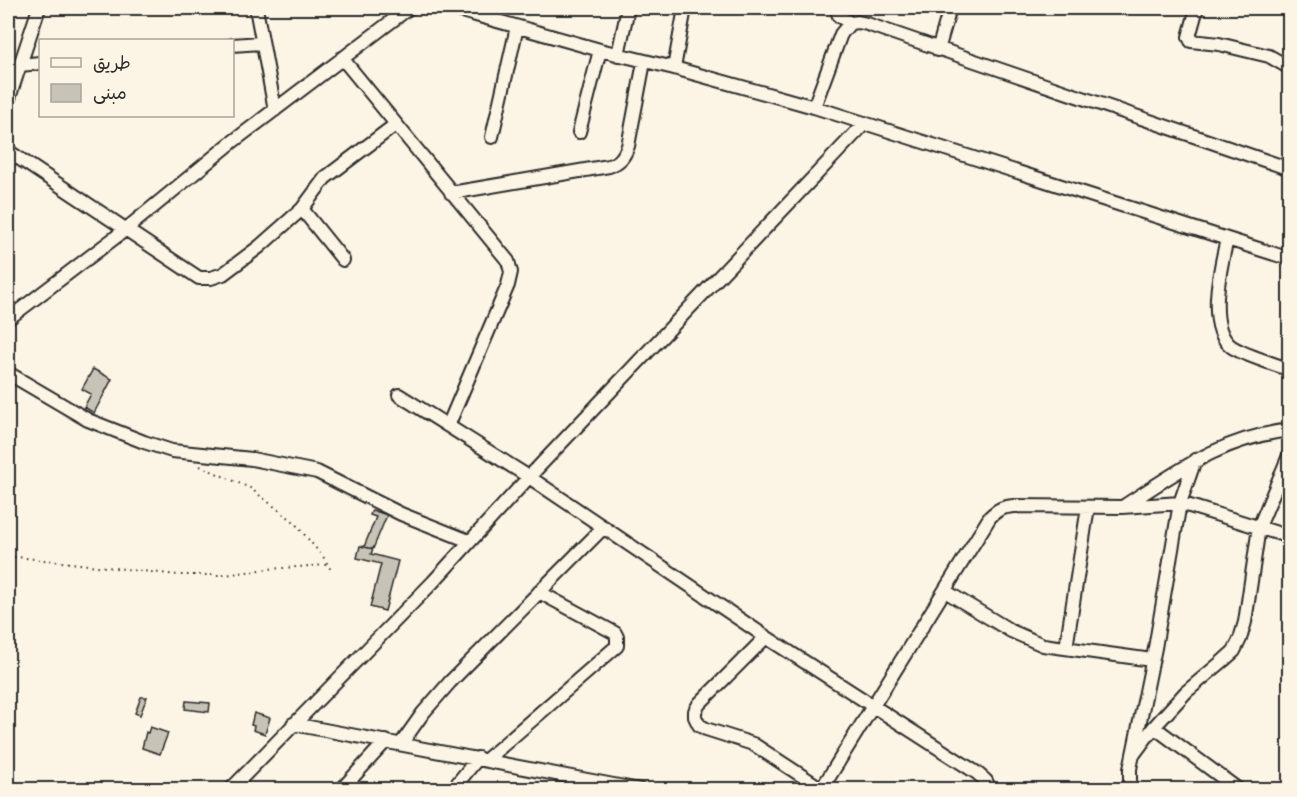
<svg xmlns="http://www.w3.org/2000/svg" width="1297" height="797" viewBox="0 0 1297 797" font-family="Itim,'Playpen Sans Arabic',sans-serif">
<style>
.building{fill:#c8c3b7;stroke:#2b2b2b;stroke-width:1.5}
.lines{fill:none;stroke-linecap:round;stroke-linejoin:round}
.minor-casing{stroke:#2b2b2b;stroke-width:16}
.path{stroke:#2b2b2b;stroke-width:2;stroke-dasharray:1.5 4.5;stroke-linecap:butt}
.minor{stroke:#fcf5e5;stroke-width:12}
</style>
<rect width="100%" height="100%" fill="#fcf5e5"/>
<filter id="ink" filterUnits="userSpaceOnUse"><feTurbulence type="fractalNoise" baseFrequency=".0167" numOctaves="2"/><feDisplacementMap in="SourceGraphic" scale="12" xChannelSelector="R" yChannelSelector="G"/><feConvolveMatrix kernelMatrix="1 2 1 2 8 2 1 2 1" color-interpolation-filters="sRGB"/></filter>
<g filter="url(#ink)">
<path class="building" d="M93 369 112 379 94 413 84 407 91 394 82 389Z
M372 510 387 515 373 549 364 547 376 517 370 515Z
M360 546 373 549 371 554 398 561 385 611 370 607 381 564 357 558Z
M141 697H147L140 715 135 713Z
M186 701 210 703 209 712 185 709Z
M254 713 270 718 265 734 253 730 254 726 251 725Z
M150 727 168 733 160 754 142 748 146 732 148 733Z"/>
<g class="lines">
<defs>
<path id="minor" d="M256 8 275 110
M451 8 600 50 674 68 814 107 1290 259
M836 8 839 16 850 23 858 22 867 24 1290 169
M1197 8 1189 37 1191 41 1219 44 1269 56 1290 68
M232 45 261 43
M938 50 950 8
M618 55 628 8
M342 58 508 261 511 272 508 285 448 426
M20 65 40 63
M674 68 685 8
M8 101 39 8
M814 107 841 34 850 23
M579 132 600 50
M492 137 517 27
M8 151 199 278H211L223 274 259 247 302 209 325 178 395 125
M451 193 609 166C620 162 624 157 628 146L644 62
M302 209 343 260
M1227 239C1221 265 1205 328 1232 347 1244 355 1275 364 1290 370
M8 319 125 230 231 143 409 8
M8 373 88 420 144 442 172 451 252 459 317 472 401 514 469 541
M399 395 529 477 766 637 977 773 986 781 990 790
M1124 506C1180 470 1221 438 1290 430
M945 591 1011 631 1043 645 1152 660
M766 637 699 704 695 711V717L699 725 706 729 753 744 822 789
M1066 648 1088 507
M293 724 640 790
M1154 727 1239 790
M401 744 423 713 450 682 604 527
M1134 754 1154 727 1186 692 1224 660 1234 651 1240 639 1245 622 1259 527 1290 453
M486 760 617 646V637L615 633 539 592
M230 790 433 582 529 477 865 123
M341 790 386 741
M452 790 478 758
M821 790 990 517C998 509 1003 507 1014 506L1122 507 1180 503 1290 537
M1130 790V769L1155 648 1180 503 1195 460"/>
</defs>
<use href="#minor" class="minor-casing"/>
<path class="path" d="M200 466 250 488 293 521 324 558 331 570
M8 556 178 575H225L268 569 326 565"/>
<use href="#minor" class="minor"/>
</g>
</g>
<rect width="1297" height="797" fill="none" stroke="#fcf5e5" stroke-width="30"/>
<rect x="15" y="15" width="1267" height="767" fill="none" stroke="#2b2b2b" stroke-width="2" filter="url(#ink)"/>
<rect x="39" y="39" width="195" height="78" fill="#fcf5e5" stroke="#a8a49b" stroke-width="1.5"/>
<rect x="51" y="58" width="30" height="9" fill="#fcf5e5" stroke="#a8a49b" stroke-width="1.5"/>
<text x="93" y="69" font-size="18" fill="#2b2b2b">طريق</text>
<rect x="51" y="84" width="30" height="18" fill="#c8c3b7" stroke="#a8a49b" stroke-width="1.5"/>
<text x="93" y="99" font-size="18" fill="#2b2b2b">مبنى</text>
</svg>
